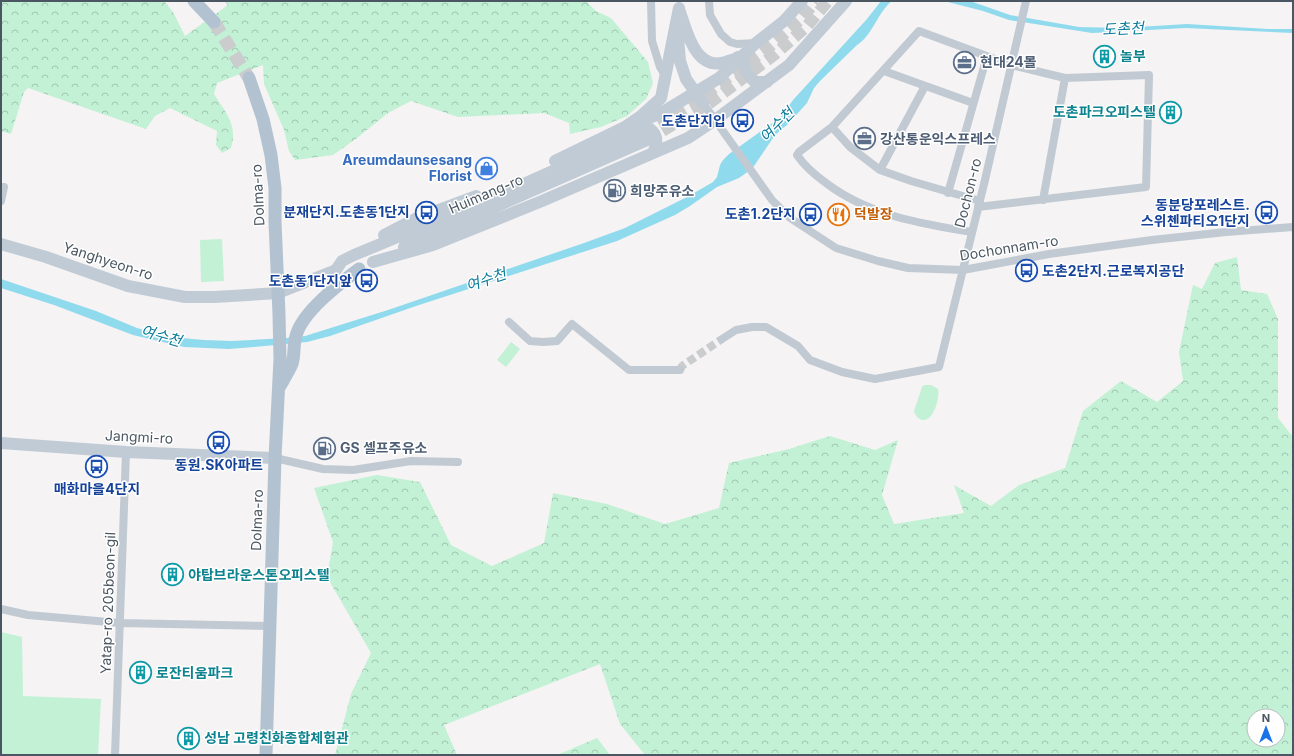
<svg xmlns="http://www.w3.org/2000/svg" width="1294" height="756" viewBox="0 0 1294 756" font-family="Inter,'Noto Sans KR',sans-serif">
<style>
.green{fill:#c3f1d5}
.forest{fill:url(#forest-crowns);fill-rule:evenodd}
.water{fill:#90daee}
.lines{fill:none;stroke-linecap:round;stroke-linejoin:round}
.street-tunnel{stroke:#caccce;stroke-width:8;stroke-dasharray:8 4;stroke-linecap:butt}
.secondary-tunnel{stroke:#caccce;stroke-width:12;stroke-dasharray:12 6;stroke-linecap:butt}
.primary-tunnel{stroke:#caccce;stroke-width:13;stroke-dasharray:13 6;stroke-linecap:butt}
.street{stroke:#c1cad2;stroke-width:8}
.secondary{stroke:#c1cbd6;stroke-width:12}
.primary{stroke:#b3c2d1;stroke-width:13}
.labels{text-anchor:middle;stroke-width:3;stroke-linejoin:round;paint-order:stroke}
.culture-label{font-size:14px;font-weight:bold;fill:#0d838f;stroke:#fff;text-anchor:start}
.service-label{font-size:14px;font-weight:bold;fill:#4e5e75;stroke:#fff;text-anchor:start}
.transit-label{font-size:14px;font-weight:bold;fill:#164399;stroke:#fff;text-anchor:end}
.shop-label{font-size:14px;font-weight:bold;fill:#366cbe;stroke:#fff;text-anchor:end}
.street-label{font-size:14px;fill:#4a5661;stroke:#fff}
.food-label{font-size:14px;font-weight:bold;fill:#c56008;stroke:#fff;text-anchor:start}
.water-label{font-size:15px;font-style:italic;fill:#0c7c9b;stroke:#fff}
</style>
<defs>
<pattern id="forest-crowns" width="20" height="18" patternUnits="userSpaceOnUse"><rect width="20" height="18" fill="#c3f1d5"/><path d="M2 6a3 3 0 1 1 6 0M12 15a3 3 0 1 1 6 0" fill="none" stroke="#a0c6b0"/></pattern>
</defs>
<rect width="100%" height="100%" fill="#f5f3f3"/>
<path class="green" d="M222 239 224 281 201 282 200 240Z
M511 342 520 349 506 367 497 360Z
M924 385H931L938 389C940 397 934 422 922 420 918 419 915 415 914 411L922 387Z
M1 632 22 637 23 696 101 699 98 755H1Z"/>
<path class="forest" d="M1 1H164L173 12 185 36 228 5 224 1H586L596 11 611 18 648 62 653 83 646 99 627 116 601 127 570 134 569 123 544 113 458 117 411 101 388 113 357 138 333 155 295 160 289 151 284 130 264 84 263 65 217 83 214 94C226 113 238 125 231 148L222 153 216 145 217 131 170 108 155 116 146 129 28 88 24 92 11 134 1 131Z
M1237 257 1241 290 1267 294 1278 319V418L1293 437V755H645L620 724 600 664 444 725 457 755H335L351 694 371 653 327 577 333 542 314 488 377 475 420 482 451 545 492 566 544 543 553 493 607 504 665 524 719 508 729 463 789 449 830 436 875 450 898 440 882 495 894 524 964 513 954 485 991 506 1019 485 1065 468 1083 411 1121 381 1157 402 1183 381 1179 352 1193 285 1202 289 1215 263ZM1254 716H1278V740H1254Z
M597 738 610 755H557Z"/>
<path class="water" d="M881 1H892C877 13 873 35 857 45L820 81 814 88 807 103 788 124 775 135 754 166 746 173 739 178 717 187 690 206 675 215 617 241 416 306 330 336 307 342 254 347 229 349 184 347 133 335 54 305 1 288V279L96 311 137 328 170 337 204 340 232 341 286 338 305 336 388 310 584 243 625 228 689 196 713 182 717 177 720 165 723 160 729 154 781 117 793 100 867 19Z
M944 1H970L1010 15 1079 27 1121 28 1187 24 1268 29H1293V33L1186 28 1092 33 1009 20 983 11Z"/>
<g class="lines">
<path class="street-tunnel" d="M680 370 682 366 722 339"/>
<path class="secondary-tunnel" d="M642 131 706 94 768 48 800 20 816 1
M647 140 711 102 774 55 807 26 828 1"/>
<path class="primary-tunnel" d="M214 22 249 78"/>
<path class="street" d="M651 1 652 41 660 67 666 77
M709 1 710 15 721 34 730 42 737 44 756 43
M884 71 973 103
M703 103 772 200 790 218 836 248 878 261 908 268 963 270 1049 254 1152 240 1226 232 1293 227
M832 127 850 147 880 170 911 181 980 201
M880 170 925 86
M1 187H4L1 201
M948 193 987 56
M1043 200 1065 78
M972 232C921 224 868 215 826 183 815 175 805 167 797 155L799 152 832 127 919 31 1011 65 1065 78 1149 75 1146 187 978 207
M509 322 530 341 543 342 557 341 572 324 629 370H680
M722 339 736 330 752 327H766L798 346 810 360 842 372 875 379 939 367 985 180 1026 1
M275 458 323 469 353 470 411 461 458 462
M1 609 28 615 120 623 270 626
M115 755 126 452"/>
<path class="secondary" d="M679 9C687 31 695 72 726 62 730 60 734 60 738 57
M678 37 680 61 686 79 703 103
M744 54C743 67 746 74 755 82H767
M638 123 663 112 719 78 756 43 784 21 802 1
M639 123C654 129 661 136 653 153
M555 161 625 127 641 116 661 98 679 8
M384 235 417 218 476 196
M1 244 46 257 128 286 185 297H215L278 293 336 270 342 261 354 255 499 195 642 131
M404 247 647 140
M373 262 433 245 542 201 688 138 715 120 789 65 846 1
M1 443 126 452 275 458"/>
<path class="primary" d="M194 1 214 22
M249 78 263 119 271 155 275 188V222L279 314 280 359 275 458 266 755
M280 386C284 379 289 371 292 364 295 355 293 345 296 336 302 312 339 284 359 269"/>
</g>
<defs>
<symbol id="building-ring" viewBox="-11 -11 22 22"><circle r="9.5" fill="#fff" stroke="#0f9aa8" stroke-width="1.5"/><path d="M-4-6H4V6H1V3H-1V6H-4ZM-2.5-4.3h1.7v1.8h-1.7ZM.8-4.3h1.7v1.8H.8ZM-2.5-1h1.7V.8h-1.7ZM.8-1h1.7V.8H.8Z" fill="#0f9aa8"/></symbol>
<symbol id="office-ring" viewBox="-11 -11 22 22"><circle r="9.5" fill="#fff" stroke="#5c6f8a" stroke-width="1.5"/><path d="M-6-3h4V-5.5h4V-3h4V5H-6ZM-1-4.5V-3h2v-1.5ZM-6 0V1H6V0Z" fill="#5c6f8a"/></symbol>
<symbol id="bus-ring" viewBox="-11 -11 22 22"><circle r="9.5" fill="#fff" stroke="#1a4fb4" stroke-width="1.5"/><path d="M-5-6H5V4H4V6H2V4H-2V6H-4V4H-5ZM-3.5-4V0h7V-4ZM-3.5 1.2v1.5H-2V1.2ZM2 1.2v1.5H3.5V1.2Z" fill="#1a4fb4"/></symbol>
<symbol id="shop-ring" viewBox="-11 -11 22 22"><circle r="9.5" fill="#fff" stroke="#3f7fe0" stroke-width="1.5"/><path d="M-5-2.5h2.3a2.7 3.5 0 0 1 5.4 0H5L5.5 6h-11ZM-1.5-2.5h3a1.5 2.3 0 0 0-3 0Z" fill="#3f7fe0"/></symbol>
<symbol id="fuel-ring" viewBox="-11 -11 22 22"><circle r="9.5" fill="#fff" stroke="#5c6f8a" stroke-width="1.5"/><path d="M-5.5-6h7V0h2V4h1.3V-2.5L3-4.5l.8-.8L6-3V5H2.5V1h-1V6h-7ZM-4.2-4.7v3.2H.2V-4.7Z" fill="#5c6f8a"/></symbol>
<symbol id="restaurant-ring" viewBox="-11 -11 22 22"><circle r="9.5" fill="#fff" stroke="#e8710a" stroke-width="1.5"/><path d="M-5-6h1v4h1v-4h1v4h1v-4h1v5L-1.5 .5V6h-2V.5L-5-1ZM5-6V6H3V1.5H1.5Q1.5-4 5-6Z" fill="#e8710a"/></symbol>
</defs>
<g fill-rule="evenodd">
<use href="#building-ring" x="1092" y="44" width="25" height="25"/>
<use href="#office-ring" x="952" y="50" width="25" height="25"/>
<use href="#building-ring" x="1158" y="100" width="25" height="25"/>
<use href="#bus-ring" x="730" y="108" width="25" height="25"/>
<use href="#office-ring" x="852" y="126" width="25" height="25"/>
<use href="#shop-ring" x="474" y="156" width="25" height="25"/>
<use href="#fuel-ring" x="602" y="178" width="25" height="25"/>
<use href="#bus-ring" x="414" y="200" width="25" height="25"/>
<use href="#bus-ring" x="1254" y="200" width="25" height="25"/>
<use href="#bus-ring" x="798" y="202" width="25" height="25"/>
<use href="#restaurant-ring" x="826" y="202" width="25" height="25"/>
<use href="#bus-ring" x="1014" y="258" width="25" height="25"/>
<use href="#bus-ring" x="354" y="268" width="25" height="25"/>
<use href="#bus-ring" x="206" y="430" width="25" height="25"/>
<use href="#fuel-ring" x="312" y="436" width="25" height="25"/>
<use href="#bus-ring" x="84" y="454" width="25" height="25"/>
<use href="#building-ring" x="160" y="562" width="25" height="25"/>
<use href="#building-ring" x="128" y="660" width="25" height="25"/>
<use href="#building-ring" x="176" y="726" width="25" height="25"/>
</g>
<g class="labels">
<g class="culture-label">
<text x="1120" y="61">놀부</text>
<text x="1156" y="117" text-anchor="end">도촌파크오피스텔</text>
<text x="188" y="580">야탑브라운스톤오피스텔</text>
<text x="156" y="678">로잔티움파크</text>
<text x="204" y="743">성남 고령친화종합체험관</text>
</g>
<g class="service-label">
<text x="980" y="67">현대24몰</text>
<text x="880" y="144">강산통운익스프레스</text>
<text x="630" y="196">희망주유소</text>
<text x="340" y="453">GS 셀프주유소</text>
</g>
<g class="transit-label">
<text x="726" y="126">도촌단지입</text>
<text x="1250" y="210">동분당포레스트.<tspan x="1250" dy="16">스위첸파티오1단지</tspan></text>
<text x="410" y="217">분재단지.도촌동1단지</text>
<text x="796" y="219">도촌1.2단지</text>
<text x="1042" y="276" text-anchor="start">도촌2단지.근로복지공단</text>
<text x="352" y="286">도촌동1단지앞</text>
<text x="219" y="470" text-anchor="middle">동원.SK아파트</text>
<text x="97" y="494" text-anchor="middle">매화마을4단지</text>
</g>
<g class="shop-label">
<text x="472" y="165">Areumdaunsesang<tspan x="472" dy="16">Florist</tspan></text>
</g>
<g class="street-label">
<text transform="translate(968 193) rotate(-76)" y="5">Dochon-ro</text>
<text transform="translate(486 194) rotate(-23)" y="5">Huimang-ro</text>
<text transform="translate(258 195) rotate(-93)" y="5">Dolma-ro</text>
<text transform="translate(1009 248) rotate(-9)" y="5">Dochonnam-ro</text>
<text transform="translate(108 261) rotate(18)" y="5">Yanghyeon-ro</text>
<text transform="translate(139 437) rotate(3)" y="5">Jangmi-ro</text>
<text transform="translate(257 520) rotate(-88)" y="5">Dolma-ro</text>
<text transform="translate(108 603) rotate(-88)" y="5">Yatap-ro 205beon-gil</text>
</g>
<g class="food-label">
<text x="854" y="219">덕발장</text>
</g>
<g class="water-label">
<text transform="translate(1123 29) rotate(-3)" y="5">도촌천</text>
<text transform="translate(777 125) rotate(-45)" y="5">여수천</text>
<text transform="translate(486 280) rotate(-19)" y="5">여수천</text>
<text transform="translate(161 336) rotate(16)" y="5">여수천</text>
</g>
</g>
<rect width="1294" height="756" fill="none" stroke="#4a5661" stroke-width="4"/>
<g transform="translate(1266 728)"><circle r="19" fill="#ffffff" stroke="#b7bbc0"/>
<path d="M0-3L7 15L0 10L-7 15Z" fill="#1a73e8"/>
<text y="-6" font-size="11" font-weight="bold" text-anchor="middle" fill="#4a5661">N</text>
</g>
</svg>
